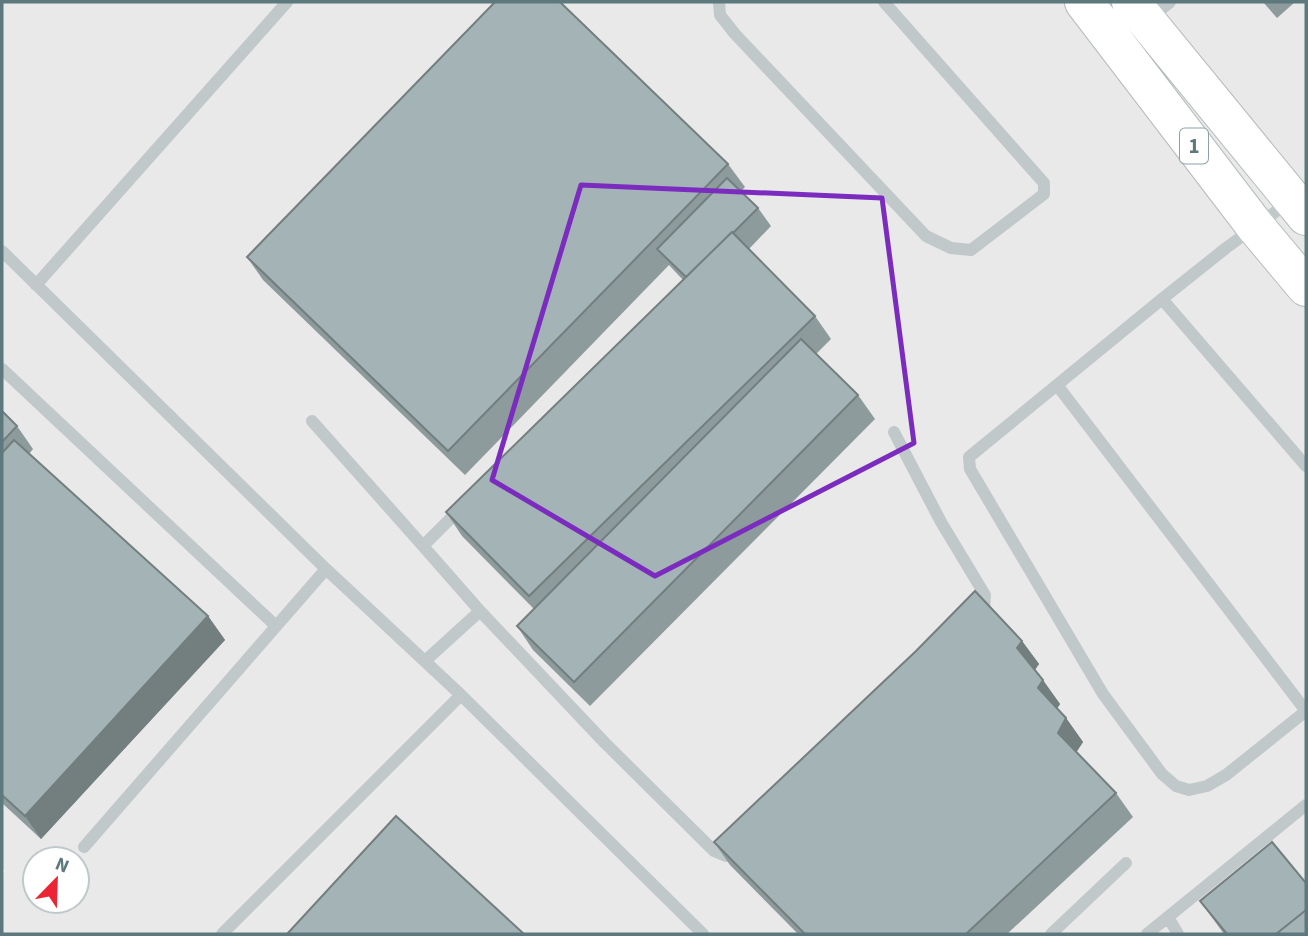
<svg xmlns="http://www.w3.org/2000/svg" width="1308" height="936" viewBox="0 0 1308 936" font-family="'Source Sans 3',sans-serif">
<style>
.built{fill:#e8e9e8;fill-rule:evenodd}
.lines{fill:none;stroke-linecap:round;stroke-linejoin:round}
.highway-casing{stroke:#b5bcbe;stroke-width:40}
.lane{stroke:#c0c8c9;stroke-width:12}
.highway{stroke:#fff;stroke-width:38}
.wall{fill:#8d9b9d}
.shaded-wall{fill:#737e7f}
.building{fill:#a4b4b6;stroke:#737e7f;stroke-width:2}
.marked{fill:none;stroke:#7b2cbf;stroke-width:5;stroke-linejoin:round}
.labels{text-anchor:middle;stroke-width:7;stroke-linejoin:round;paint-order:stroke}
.shield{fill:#fff;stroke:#8ea1a5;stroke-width:2}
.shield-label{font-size:21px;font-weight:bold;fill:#5e797e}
</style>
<rect width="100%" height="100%" fill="#faf9f7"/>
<path class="built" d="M2 2H1306V934H2V875L5 871 2 868ZM35 859H77V901H35Z"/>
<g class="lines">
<defs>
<path id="highway" d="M1084 2 1255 226 1306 287
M1131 2 1306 216"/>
</defs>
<use href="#highway" class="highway-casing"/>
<path class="lane" d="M719 2 720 15 735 34 926 236 951 248 971 250 1044 194V183L884 2
M1149 19 1170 2
M1289 202 1226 248 1162 299 1306 466
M2 251 326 569 461 695 703 934
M36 285 287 2
M1162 299 969 457 970 469 1103 694 1162 774 1176 786 1189 790 1207 786 1226 775 1306 711
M2 369 276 626
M1057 385 1306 711
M312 421 423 546 461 508
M894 432 941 522 985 595 984 610 978 615
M423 546 480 611 605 743 714 851 726 856 736 853
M425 661 480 611
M84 847 326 569
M1168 917 1178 934
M222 934 461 695
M1051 934 1126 863
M1147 934 1306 805"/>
<use href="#highway" class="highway"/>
</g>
<path class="wall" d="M1263 2H1295L1277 18Z
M728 164 745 187 741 191 758 208 771 226 749 249 815 316 831 339 816 354 858 395 875 419 590 706 533 650 517 626 534 609 462 536 446 512 683 280 669 265 465 475 263 280 247 257Z
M2 411 17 426 33 449 29 454 208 616 225 640 41 839 2 803Z
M1022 641 1039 664 1035 670 1060 704 1057 708 1066 718 1083 742 1076 752 1116 793 1133 817 1007 934H798L730 865 714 842Z
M1200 901 1306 934H1224Z"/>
<path class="shaded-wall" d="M208 616 225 640 41 839 25 816Z
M1022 641 1039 664 1033 672 1017 648Z
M1043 680 1060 704 1055 712 1038 688Z
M1066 718 1083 742 1074 756 1058 733Z"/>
<path class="building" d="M495 2H560L728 164 448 451 247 257Z
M727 178 758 208 733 233 732 232 686 277 657 249Z
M732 232 815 316 529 596 446 512Z
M801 339 858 395 574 682 517 626Z
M2 411 17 426 2 442Z
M14 440 208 616 25 816 2 795V453Z
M975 591 1022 641 1017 648 1043 680 1038 688 1066 718 1058 733 1116 793 966 934H805L714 842 916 651Z
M396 816 524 934H287Z
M1272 842 1306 883V910L1276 934H1227L1200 901Z
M1306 910V934H1276Z"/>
<path class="marked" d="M581 185 882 198 914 443 655 576 492 480Z"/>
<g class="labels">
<rect class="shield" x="1180" y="128.5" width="28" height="35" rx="5"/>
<g class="shield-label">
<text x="1194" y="153">1</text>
</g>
</g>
<rect width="1308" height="936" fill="none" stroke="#5e797e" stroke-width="7"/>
<g transform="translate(56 880) rotate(23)"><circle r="33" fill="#ffffff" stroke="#bfc9cb" stroke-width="2"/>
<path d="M0-5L12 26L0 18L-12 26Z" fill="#ec2534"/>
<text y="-10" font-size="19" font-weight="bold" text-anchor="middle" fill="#5e797e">N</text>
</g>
</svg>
